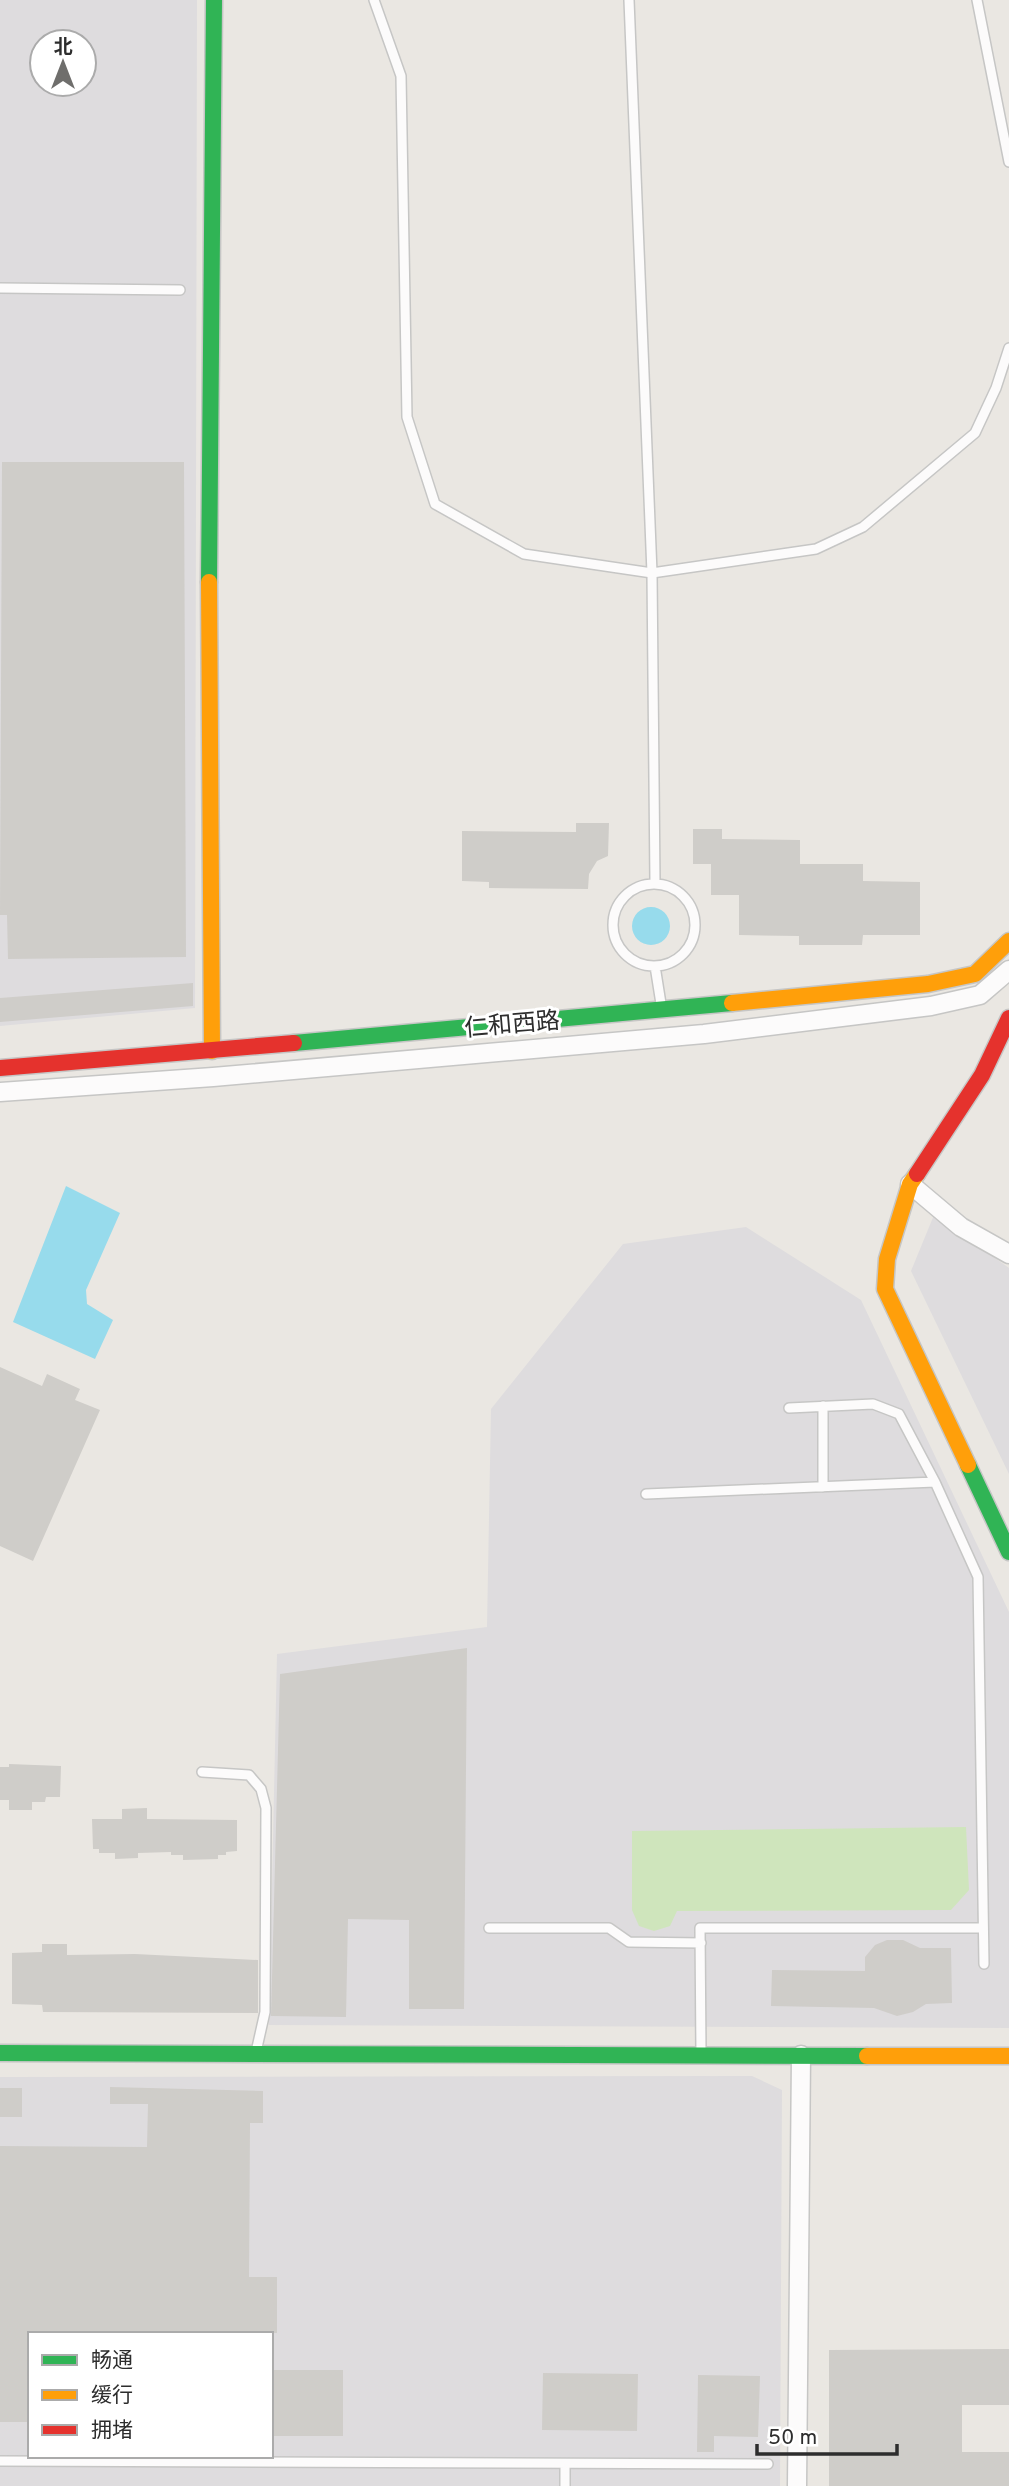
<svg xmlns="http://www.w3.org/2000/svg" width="1009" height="2486" viewBox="0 0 1009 2486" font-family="Overpass,'Noto Sans SC',sans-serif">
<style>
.industrial{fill:#dedcde;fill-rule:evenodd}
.green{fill:#cfe5bc}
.water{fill:#97dbec}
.building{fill:#cfcdc9}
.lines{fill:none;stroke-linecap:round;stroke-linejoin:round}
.lane-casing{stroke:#c6c6c5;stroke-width:12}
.street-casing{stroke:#c6c6c5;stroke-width:21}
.fast-casing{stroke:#c6c6c5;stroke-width:19}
.slow-casing{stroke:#c6c6c5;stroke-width:19}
.jam-casing{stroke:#c6c6c5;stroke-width:19}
.lane{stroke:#fcfbfb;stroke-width:9}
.street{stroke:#fcfbfb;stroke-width:18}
.fast{stroke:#30b455;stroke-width:16}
.slow{stroke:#ff9f0a;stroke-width:16}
.jam{stroke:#e5322d;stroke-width:16}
.labels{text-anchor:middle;stroke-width:6;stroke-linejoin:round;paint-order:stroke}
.street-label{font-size:24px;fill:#2d2d2d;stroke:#fff}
</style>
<rect width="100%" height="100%" fill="#eae7e2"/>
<path class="industrial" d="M0 0H197L195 1008 0 1026ZM42 42H84V84H42Z
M934 1215 1009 1268V1474L911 1271Z
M746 1227 861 1300 1009 1612V2028L269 2025 277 1654 487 1627 491 1409 623 1244Z
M752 2076 782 2090 780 2486H0V2077ZM30 2334H271V2456H30Z"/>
<path class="green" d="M966 1827 969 1890 951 1910 677 1911 670 1926 654 1931 639 1926 632 1910V1831Z"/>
<path class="water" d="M632 926a19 19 0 1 1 38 0a19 19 0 1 1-38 0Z
M66 1186 120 1213 86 1290 87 1304 113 1320 95 1359 13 1322Z"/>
<path class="building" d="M2 462H184L186 957 8 959 7 915H0Z
M576 823H609L608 856 597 861 589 874 588 889 489 888V882L462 881V831L576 832Z
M693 829H722V839L800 840V864H863V881L920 882V935H863L862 945H799V936L739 935V895H711V864H693Z
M193 983V1006L0 1022V998Z
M0 1367 42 1386 47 1374 80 1389 75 1400 100 1410 33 1561 0 1546Z
M467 1648 464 2009H409V1920L348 1919 346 2017 271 2016 280 1674Z
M9 1764 61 1766 60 1797H46L45 1802H32V1810H9V1800H0V1767H9Z
M147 1808V1819L237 1820V1851L226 1852V1855H218V1859L183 1860V1855H171V1852L138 1853V1858L115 1859V1853H99V1849H93L92 1819H122V1809Z
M887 1940H903L920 1948H951L952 2003 926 2004 913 2012 897 2016 874 2008 771 2006 772 1970 865 1971V1957L875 1945Z
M42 1944H67V1955L135 1954 258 1960V2013L43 2012 42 2005 12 2004V1953L42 1952Z
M110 2087 263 2091V2123H250L249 2277H277V2333L30 2334V2422H0V2146L147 2147 148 2104H110Z
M0 2088H22V2117H0Z
M1009 2349V2405H962V2452H1009V2486H829V2350Z
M271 2370H343V2436H271Z
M543 2373 638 2374 637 2431 542 2430Z
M698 2375 760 2376 758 2437 714 2436V2452H697Z"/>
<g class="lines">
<defs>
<path id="lane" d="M374 0 401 76 407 417 435 504 524 554 652 573 816 549 863 527 975 433 996 388 1009 348
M629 0 652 573 655 883
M977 0 1009 162
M0 288 180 290
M613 925a41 41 0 1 1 82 0a41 41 0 1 1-82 0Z
M655 966 662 1010
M823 1406V1487
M789 1408 873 1404 899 1414 935 1482
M646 1494 935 1482 978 1577 984 1964
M202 1772 249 1775 261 1789 266 1808 265 2012 256 2052
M489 1928H609L629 1942 701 1943
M701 2054 700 1928H982
M0 2461 768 2464
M565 2486V2464"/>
<path id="street" d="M0 1092 213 1077 704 1034 931 1006 980 995 1009 970
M910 1184 961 1227 1009 1254
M797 2486 801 2055"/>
<path id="fast" d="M209 582 214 0
M294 1043 732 1003
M968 1465 1009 1552
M0 2053 867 2056"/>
<path id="slow" d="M209 582 212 1051
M732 1003 928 984 975 974 1009 941
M917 1174 910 1184 887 1259 885 1289 968 1465
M867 2056H1009"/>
<path id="jam" d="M0 1068 294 1043
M917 1174 982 1075 1009 1018"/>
</defs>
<use href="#lane" class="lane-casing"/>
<use href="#street" class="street-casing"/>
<use href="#fast" class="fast-casing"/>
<use href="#slow" class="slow-casing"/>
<use href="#jam" class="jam-casing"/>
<use href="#lane" class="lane"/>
<use href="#street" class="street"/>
<use href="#fast" class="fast"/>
<use href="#slow" class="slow"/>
<use href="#jam" class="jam"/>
</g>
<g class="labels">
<g class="street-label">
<text transform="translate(512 1024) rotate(-5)" y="8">仁和西路</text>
</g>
</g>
<rect x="28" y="2332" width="245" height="126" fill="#ffffff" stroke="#ababab" stroke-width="2"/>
<rect x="42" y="2355" width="35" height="10" fill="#30b455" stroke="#ababab" stroke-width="2"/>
<text x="91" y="2367" font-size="21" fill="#2d2d2d">畅通</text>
<rect x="42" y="2390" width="35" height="10" fill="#ff9f0a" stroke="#ababab" stroke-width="2"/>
<text x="91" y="2402" font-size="21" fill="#2d2d2d">缓行</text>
<rect x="42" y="2425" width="35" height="10" fill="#e5322d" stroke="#ababab" stroke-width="2"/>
<text x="91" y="2437" font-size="21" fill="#2d2d2d">拥堵</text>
<g transform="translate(63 63)"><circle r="33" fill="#ffffff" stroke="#ababab" stroke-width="2"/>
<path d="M0-5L12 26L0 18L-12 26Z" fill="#6f6e6c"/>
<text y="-10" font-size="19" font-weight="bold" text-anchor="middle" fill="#2d2d2d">北</text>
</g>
<path d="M757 2444v10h140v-10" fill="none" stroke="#2d2d2d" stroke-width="3.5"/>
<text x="768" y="2444" font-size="21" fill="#2d2d2d" stroke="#ffffff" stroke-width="5" paint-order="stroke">50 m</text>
</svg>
